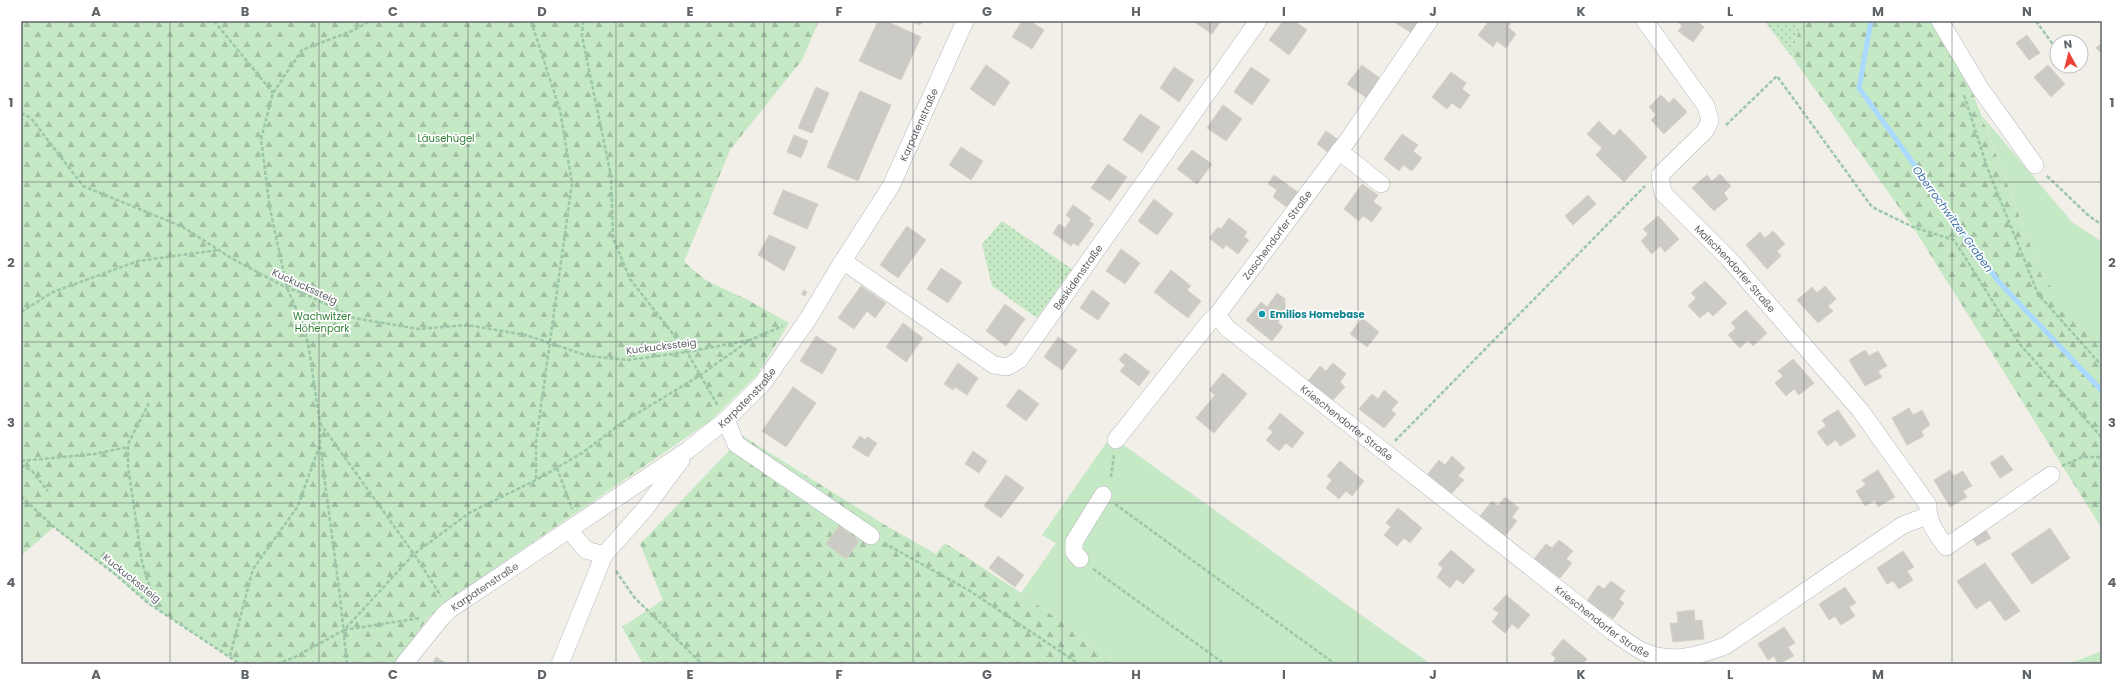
<svg xmlns="http://www.w3.org/2000/svg" width="2123" height="685" viewBox="0 0 2123 685" font-family="Poppins,sans-serif">
<style>
.grass{fill:url(#grass-dots)}
.forest{fill:url(#forest-firs)}
.garden{fill:#c5e8c5}
.lines{fill:none;stroke-linecap:round;stroke-linejoin:round}
.stream{stroke:#aadaff;stroke-width:5}
.building{fill:#cccac5;stroke:#d6d1c6}
.minor-casing{stroke:#b5b8bc;stroke-width:18}
.path{stroke:#9cc7a9;stroke-width:2.5;stroke-dasharray:4 2;stroke-linecap:butt}
.minor{stroke:#fff;stroke-width:17}
.grid{fill:none;stroke:#5f6368;stroke-width:1;stroke-opacity:0.55}
.culture-dot{fill:#0f9aa8;stroke:#fff;stroke-width:1.5}
.labels{text-anchor:middle;stroke-width:3.5;stroke-linejoin:round;paint-order:stroke}
.street-label{font-size:10px;fill:#5f6368;stroke:#fff}
.park-label{font-size:10px;fill:#348238;stroke:#fff}
.culture-label{font-size:10px;font-weight:bold;fill:#0d838f;stroke:#fff;text-anchor:start}
.water-label{font-size:11px;font-style:italic;fill:#4174aa;stroke:#fff}
.neatline{fill:none;stroke:#5f6368;stroke-width:1.5}
.grid-label{font-size:13px;text-anchor:middle;font-weight:bold;fill:#5f6368}
</style>
<defs>
<pattern id="grass-dots" width="8" height="8" patternUnits="userSpaceOnUse"><rect width="8" height="8" fill="#c5e8c5"/><path d="M2 2h.1M6 6h.1" fill="none" stroke="#a3c0a4" stroke-width="1.8" stroke-linecap="round"/></pattern>
<pattern id="forest-firs" width="22" height="20" patternUnits="userSpaceOnUse"><rect width="22" height="20" fill="#c5e8c5"/><path d="M5 1l3.5 6h-7zM16 11l3.5 6h-7z" fill="#a3c0a4"/></pattern>
</defs>
<rect width="100%" height="100%" fill="#f1efe8"/>
<path class="grass" d="M1764 21H1801L1792 57Z
M1002 221 1072 269 1037 318 992 286 982 244Z"/>
<path class="forest" d="M21 21H819L802 60 730 150 684 262 707 281 746 299 789 323 757 375 709 422 459 593 428 618 396 664H241L148 603 116 575 54 527 21 556Z
M1801 21H1935L1963 67 2042 276 2102 347V529L1913 227 1792 57Z
M743 436 885 525 936 554 945 543 1021 593 1121 664H643L622 627 663 600 640 544Z
M2102 651V664H2068Z"/>
<path class="garden" d="M1982 116 2072 222 2102 242V351L2042 276Z
M1111 436 1385 632 1431 664H1121L1021 593 1056 543 1042 535Z"/>
<g class="lines">
<path class="stream" d="M1871 21 1859 88 1998 281 2102 391"/>
</g>
<path class="building" d="M878 21H886L921 37 901 80 859 61Z
M910 21H924L920 25Z
M1022 21H1030L1044 30 1032 49 1012 37Z
M1193 21H1221L1212 34Z
M1283 21H1294L1307 30 1289 55 1269 40Z
M1393 21H1422L1413 34Z
M1489 21H1512L1508 27 1516 34 1506 48 1497 41 1493 47 1478 35Z
M1680 21H1697L1704 27 1693 42 1678 31 1682 26 1679 23Z
M2027 35 2040 53 2029 60 2016 43Z
M2102 43V54L2096 48Z
M986 65 1010 82 994 106 970 89Z
M1362 65 1382 80 1368 99 1347 84Z
M2048 65 2065 84 2051 97 2034 77Z
M1174 67 1194 80 1179 102 1160 88Z
M1251 67 1270 80 1252 105 1234 92Z
M1451 72 1466 83 1462 89 1470 95 1460 109 1452 103 1447 109 1432 97Z
M816 87 829 93 812 133 798 128Z
M860 91 891 105 858 181 827 167Z
M1661 95 1669 103 1674 98 1687 112 1664 134 1651 120 1656 115 1649 107Z
M1223 105 1242 119 1226 141 1207 128Z
M1140 114 1160 127 1142 153 1123 140Z
M1599 121 1614 136 1620 129 1647 157 1624 182 1596 155 1602 148 1587 134Z
M1326 131 1340 141 1330 154 1317 144Z
M1402 134 1418 145 1413 151 1422 158 1412 171 1403 165 1399 171 1384 159Z
M794 135 808 141 801 158 787 152Z
M961 147 983 161 971 180 949 165Z
M1192 150 1212 164 1197 184 1177 169Z
M1108 164 1127 177 1110 201 1091 188Z
M1720 174 1731 186 1724 193 1728 199 1714 211 1692 188 1707 175 1712 181Z
M1274 175 1299 193 1288 208 1273 197 1277 190 1268 184Z
M1362 184 1378 195 1373 202 1382 208 1372 222 1363 216 1359 221 1344 209Z
M783 190 818 204 807 229 773 214Z
M1588 195 1596 204 1573 225 1565 216Z
M1154 199 1173 214 1157 235 1138 221Z
M1073 205 1091 218 1089 221 1094 224 1078 246 1073 243 1071 246 1053 233 1059 224 1065 228 1071 219 1066 215Z
M1658 216 1679 239 1665 252 1660 246 1652 254 1641 241 1648 234 1643 229Z
M1229 218 1247 232 1244 237 1249 240 1238 254 1226 245 1223 249 1209 238 1218 227 1221 229Z
M907 226 926 240 898 278 880 265Z
M1773 231 1785 244 1777 251 1781 256 1767 269 1746 245 1760 232 1765 238Z
M769 235 796 247 784 271 758 255Z
M1121 249 1140 263 1125 284 1106 271Z
M941 268 962 282 948 303 927 289Z
M1171 270 1191 286 1187 290 1201 301 1188 318 1154 292Z
M1705 281 1727 303 1713 316 1708 311 1700 318 1688 306 1696 298 1691 293Z
M861 286 886 303 875 318 867 311 854 329 838 318Z
M1825 286 1836 299 1828 306 1833 311 1818 323 1797 300 1812 287 1817 293Z
M804 290 807 292 805 296 801 294Z
M1092 290 1110 303 1098 320 1080 308Z
M1277 293 1285 299 1259 331 1246 320 1261 302 1267 307Z
M1285 299V313L1278 322 1283 327 1272 341 1259 331Z
M1005 304 1025 319 1006 346 986 331Z
M1746 310 1767 333 1753 346 1748 340 1740 348 1728 335 1736 328 1731 323Z
M1362 318 1379 332 1367 347 1350 334Z
M903 323 923 338 906 362 886 347Z
M816 336 837 349 822 374 800 361Z
M1058 337 1077 350 1062 370 1044 357Z
M1865 350 1869 356 1878 351 1887 366 1878 371 1882 377 1865 386 1849 360Z
M1125 353 1150 372 1139 386 1120 371 1125 365 1119 360Z
M1793 359 1814 383 1799 395 1794 389 1786 396 1775 383 1783 376 1778 371Z
M958 363 978 378 967 395 955 387 953 390 944 384Z
M1333 363 1346 374 1340 382 1345 387 1332 401 1308 381 1320 366 1326 371Z
M1223 373 1247 394 1214 433 1196 418 1215 395 1209 390Z
M793 387 816 403 786 447 762 431Z
M1019 389 1039 404 1026 421 1006 406Z
M1384 390 1398 402 1391 410 1396 414 1384 428 1359 409 1372 394 1378 399Z
M1909 408 1913 415 1922 410 1930 425 1921 431 1924 436 1907 445 1892 418Z
M1838 410 1856 436 1840 446 1836 440 1827 446 1817 432 1826 426 1822 420Z
M1280 413 1304 433 1292 448 1286 443 1279 451 1266 440 1273 432 1268 428Z
M860 436 865 440 867 437 877 443 868 457 852 447Z
M973 451 987 461 979 473 965 464Z
M2002 455 2013 470 2000 478 1990 463Z
M1452 456 1465 468 1458 476 1464 480 1451 494 1427 475 1439 460 1445 465Z
M1340 461 1364 481 1352 496 1346 491 1339 499 1326 488 1332 480 1327 476Z
M1878 470 1895 497 1878 507 1875 500 1865 506 1856 491 1866 485 1862 480Z
M1950 470 1954 476 1963 471 1972 486 1963 491 1967 497 1950 507 1934 480Z
M1006 475 1024 488 1001 518 984 506Z
M1505 497 1519 508 1512 517 1517 521 1505 536 1480 516 1492 501 1498 506Z
M1398 508 1422 528 1410 543 1404 538 1397 546 1384 535 1391 527 1386 523Z
M839 526 859 541 846 559 826 544Z
M2050 528 2070 558 2032 584 2011 554Z
M1985 529 1991 538 1977 546 1972 537Z
M1559 540 1573 551 1566 559 1572 563 1560 578 1534 559 1546 544 1552 548Z
M1451 550 1475 570 1463 584 1457 579 1450 588 1437 577 1443 568 1438 564Z
M1903 551 1914 567 1907 571 1913 580 1899 589 1893 581 1887 584 1877 568Z
M998 556 1024 575 1015 587 989 568Z
M1985 563 2020 611 2005 621 1990 600 1976 609 1957 581Z
M1611 581 1625 591 1619 599 1624 603 1613 619 1587 601 1598 585 1604 589Z
M1845 587 1856 603 1849 607 1855 616 1841 625 1835 616 1829 620 1819 604Z
M1506 595 1530 615 1518 629 1512 624 1505 633 1492 622 1499 613 1493 609Z
M1694 610 1695 621 1702 620 1704 639 1673 642 1670 623H1678L1677 612Z
M1784 627 1795 643 1788 647 1794 656 1778 664 1774 656 1768 660 1758 644Z
M1563 639 1587 659 1583 664H1552L1556 658 1551 654Z
M436 657 447 664H432Z"/>
<g class="lines">
<defs>
<g id="minor">
<path id="s1" d="M1645 21 1706 106 1710 121 1705 131 1660 175 1663 193 1729 259 1860 410 1928 505C1927 523 1936 532 1946 547L2051 475"/>
<path d="M1940 21 1980 88 2035 165"/>
<path d="M1339 151 1381 184"/>
<path id="s2" d="M843 261 994 365 1007 367 1019 360 1258 21"/>
<path id="s3" d="M1217 315 1227 328 1613 632C1622 638 1632 646 1642 651 1670 664 1698 656 1725 646L1903 525 1927 516"/>
<path d="M726 420 736 444 871 536"/>
<path id="s4" d="M1116 440 1210 321 1217 315 1350 137 1429 21"/>
<path d="M569 530 586 550 604 555 644 510 681 460"/>
<path d="M1080 559 1074 552V542L1103 495"/>
<path id="s5" d="M404 664 442 617 449 610 688 450 726 420 763 383 808 319 843 261 891 186 965 21"/>
<path d="M560 664 604 555"/>
</g>
</defs>
<use href="#minor" class="minor-casing"/>
<path class="path" d="M214 21 273 93
M531 21 560 110 572 183 536 442V480
M583 21 582 36 611 176 613 238 630 279 687 352 718 406
M2036 21 2057 50
M1964 95 1987 167 2038 294 2102 366
M21 113 31 118 83 186 183 227 231 258 287 288 305 294 354 318 418 329 467 325 526 335 588 356 628 360 687 352 750 340
M1726 125 1777 76 1872 207 1913 227 1954 240 2019 343 2102 438
M2047 176 2089 216 2102 225
M21 312 53 292 138 261 218 250
M149 403 128 444V466L142 562 156 608
M320 423 414 554 441 596
M1395 441 1645 186
M21 461 94 454 128 447
M21 465 32 471 48 491
M2062 466 2083 457H2102
M557 468 572 509
M1111 477 1114 455
M21 496 54 527 116 575 148 603 240 664
M1115 504 1335 664
M884 543 970 591 1079 664
M1093 569 1222 662
M616 571 634 597 702 664
M344 630 420 618
M230 656 253 569 298 506 319 447
M234 664 237 661
M277 664 295 657 344 630 414 554 469 513 536 480 582 453 623 422 699 376 750 340 783 326
M347 664 340 596 320 445V423L309 349 304 326 287 288 270 209 261 139 273 93 302 50 352 31 370 21"/>
<use href="#minor" class="minor"/>
</g>
<path class="grid" d="M170 21V664M319 21V664M468 21V664M616 21V664M764 21V664M913 21V664M1062 21V664M1210 21V664M1358 21V664M1507 21V664M1656 21V664M1804 21V664M1952 21V664M21 182H2102M21 342H2102M21 503H2102"/>
<circle class="culture-dot" cx="1262" cy="314" r="4"/>
<g class="labels">
<g class="street-label">
<text dy="4" stroke="none"><textPath href="#s5" startOffset="761">Karpatenstraße</textPath></text>
<text dy="4" stroke="none"><textPath href="#s4" startOffset="261">Zaschendorfer Straße</textPath></text>
<text dy="4" stroke="none"><textPath href="#s1" startOffset="317">Malschendorfer Straße</textPath></text>
<text dy="4" stroke="none"><textPath href="#s2" startOffset="312">Beskidenstraße</textPath></text>
<text transform="translate(305 286) rotate(25)" y="4">Kuckuckssteig</text>
<text transform="translate(661 346) rotate(-7)" y="4">Kuckuckssteig</text>
<text dy="4" stroke="none"><textPath href="#s5" startOffset="437">Karpatenstraße</textPath></text>
<text dy="4" stroke="none"><textPath href="#s3" startOffset="169">Krieschendorfer Straße</textPath></text>
<text transform="translate(132 578) rotate(39)" y="4">Kuckuckssteig</text>
<text dy="4" stroke="none"><textPath href="#s5" startOffset="113">Karpatenstraße</textPath></text>
<text dy="4" stroke="none"><textPath href="#s3" startOffset="493">Krieschendorfer Straße</textPath></text>
</g>
<g class="park-label">
<text x="446" y="142">Läusehügel</text>
<text x="322" y="320">Wachwitzer<tspan x="322" dy="12">Höhenpark</tspan></text>
</g>
<g class="culture-label">
<text x="1270" y="318">Emilios Homebase</text>
</g>
<g class="water-label">
<text transform="translate(1953 219) rotate(54)" y="4">Oberrochwitzer Graben</text>
</g>
</g>
<rect width="2123" height="685" fill="none" stroke="#ffffff" stroke-width="44"/>
<g transform="translate(2069 54) rotate(353)"><circle r="19" fill="#ffffff" stroke="#bfc1c3"/>
<path d="M0-3L7 15L0 10L-7 15Z" fill="#ea4335"/>
<text y="-6" font-size="11" font-weight="bold" text-anchor="middle" fill="#5f6368">N</text>
</g>
<rect x="22" y="22" width="2079" height="641" class="neatline"/>
<g class="grid-label">
<text x="96" y="16">A</text>
<text x="245" y="16">B</text>
<text x="393" y="16">C</text>
<text x="542" y="16">D</text>
<text x="690" y="16">E</text>
<text x="839" y="16">F</text>
<text x="987" y="16">G</text>
<text x="1136" y="16">H</text>
<text x="1284" y="16">I</text>
<text x="1433" y="16">J</text>
<text x="1581" y="16">K</text>
<text x="1730" y="16">L</text>
<text x="1878" y="16">M</text>
<text x="2027" y="16">N</text>
<text x="11" y="107">1</text>
<text x="2112" y="107">1</text>
<text x="11" y="267">2</text>
<text x="2112" y="267">2</text>
<text x="11" y="427">3</text>
<text x="2112" y="427">3</text>
<text x="11" y="587">4</text>
<text x="2112" y="587">4</text>
<text x="96" y="679">A</text>
<text x="245" y="679">B</text>
<text x="393" y="679">C</text>
<text x="542" y="679">D</text>
<text x="690" y="679">E</text>
<text x="839" y="679">F</text>
<text x="987" y="679">G</text>
<text x="1136" y="679">H</text>
<text x="1284" y="679">I</text>
<text x="1433" y="679">J</text>
<text x="1581" y="679">K</text>
<text x="1730" y="679">L</text>
<text x="1878" y="679">M</text>
<text x="2027" y="679">N</text>
</g>
</svg>
